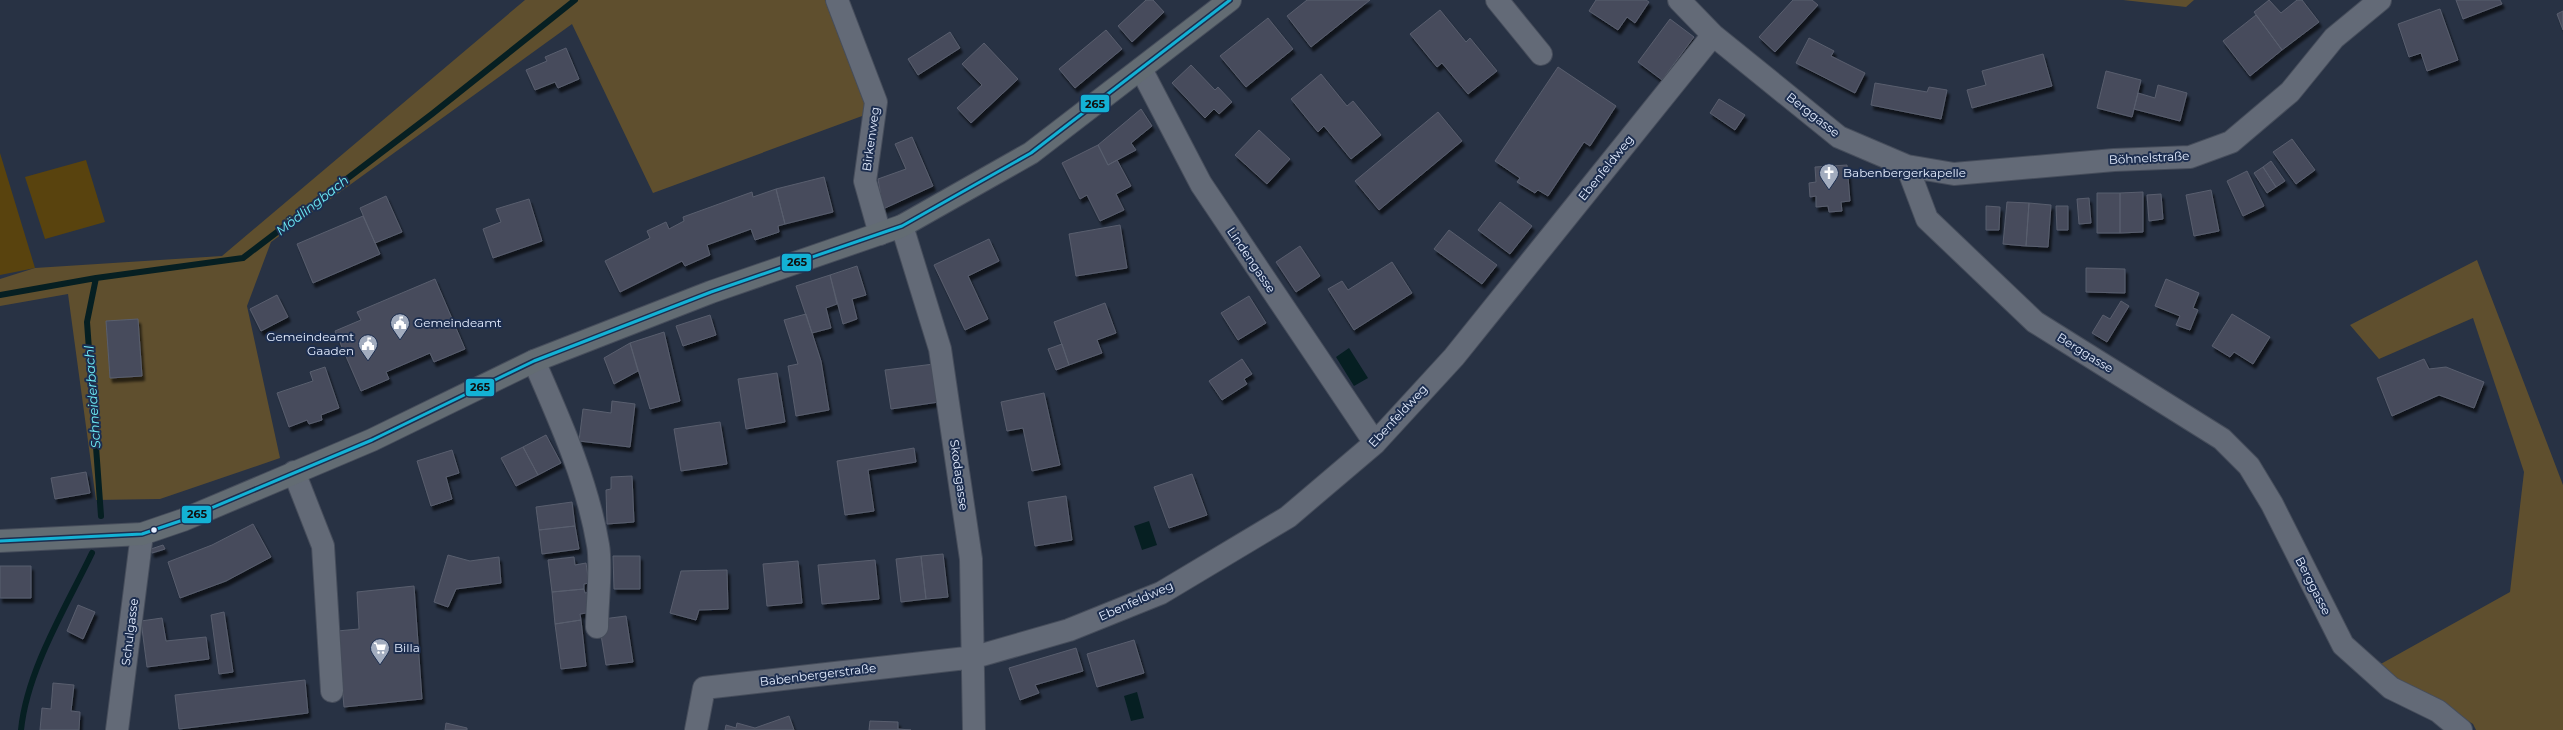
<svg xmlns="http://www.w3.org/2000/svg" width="2563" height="730" viewBox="0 0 2563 730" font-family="Montserrat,sans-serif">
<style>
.green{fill:#59430e}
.forest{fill:#5f4f2e}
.water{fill:#061f22}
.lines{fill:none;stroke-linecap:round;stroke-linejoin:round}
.stream{stroke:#061f22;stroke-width:6}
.building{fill:#474c5c;stroke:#595e6e;filter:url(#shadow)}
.minor-casing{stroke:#464d5b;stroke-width:24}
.major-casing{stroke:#464d5b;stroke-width:24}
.minor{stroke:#636a77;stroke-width:22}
.major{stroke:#636c73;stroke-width:22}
.bus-1-casing{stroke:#1d2e4f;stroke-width:6}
.bus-1{stroke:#13b2d5;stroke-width:3}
.bus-dot{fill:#e4edff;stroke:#1d2e4f;stroke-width:1.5}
.labels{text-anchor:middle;stroke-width:4;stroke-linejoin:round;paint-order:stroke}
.street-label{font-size:12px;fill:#e4edff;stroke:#1d2e4f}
.poi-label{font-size:12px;fill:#e4edff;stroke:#1d2e4f;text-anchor:start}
.water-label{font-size:13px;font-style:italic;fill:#6decf6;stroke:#1d2e4f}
.line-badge{stroke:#1d2e4f;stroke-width:1.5}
.pale-badge-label{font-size:11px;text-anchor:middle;font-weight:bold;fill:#111}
</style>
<defs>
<filter id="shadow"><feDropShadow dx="2.5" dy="4.5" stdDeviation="1" flood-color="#0009"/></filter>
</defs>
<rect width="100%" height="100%" fill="#283244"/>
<path class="green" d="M0 153 35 268 0 275Z
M86 160 105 222 45 239 25 177Z"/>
<path class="forest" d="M525 0H827L873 112 653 193 572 24 271 242 247 306 280 458 160 499 96 500 68 294 0 306V279L35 268 222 256Z
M2123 0H2194L2186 7Z
M2477 260 2563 485V730H2476L2473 724 2421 691 2361 675 2510 592 2524 472 2473 318 2379 359 2350 325Z"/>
<path class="water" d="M1349 348 1368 378 1354 386 1336 357Z
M1149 521 1157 545 1142 550 1134 526Z
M1137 692 1144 718 1131 721 1124 696Z"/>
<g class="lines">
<path class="stream" d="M96 278 87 322 101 516
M0 295 96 278 243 258 432 114 575 0
M21 730C27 670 66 607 92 553"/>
</g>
<path class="building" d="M1146 0H1153L1164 12 1132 42 1118 26Z
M1307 0H1370L1311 47 1287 16Z
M1596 0H1646L1649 2 1635 23 1627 17 1618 30 1589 11Z
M1793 0H1812L1818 5 1775 52 1759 37Z
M2269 0 2281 13 2297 0H2302L2319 22 2282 50 2254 12Z
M2456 0H2500L2502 4 2463 19Z
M2440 9 2458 60 2427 71 2421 53 2409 57 2398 24Z
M1440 10 1466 42 1470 38 1497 71 1468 94 1442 63 1437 67 1410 34Z
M2563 11V30L2557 14Z
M2256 15 2282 50 2250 76 2223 41Z
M1268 18 1293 49 1246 87 1220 56Z
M1670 19 1694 37 1662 80 1638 62Z
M1106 30 1122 49 1075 88 1059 69Z
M950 32 960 48 918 75 908 59Z
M1809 38 1834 51 1831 56 1865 73 1855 93 1796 63Z
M984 43 1018 79 971 123 957 108 982 85 962 64Z
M566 48 579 79 558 88 555 82 535 90 526 70 547 61 545 57Z
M2043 54 2052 86 1972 108 1967 90 1986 85 1982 71Z
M1191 65 1215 90 1218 87 1232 102 1219 114 1214 109 1205 118 1172 83Z
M1558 67 1616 106 1590 146 1584 142 1548 196 1538 190 1535 193 1517 182 1520 178 1495 161Z
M2106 71 2141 80 2132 117 2097 108Z
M1321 74 1347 106 1353 101 1381 135 1351 159 1324 126 1318 132 1291 99Z
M1875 83 1927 92 1929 87 1947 90 1941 119 1871 105Z
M2158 85 2187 93 2180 121 2134 109 2138 93 2155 98Z
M1719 99 1745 115 1735 130 1710 113Z
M1141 109 1152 126 1131 143 1136 150 1108 165 1098 145Z
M1438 112 1462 141 1379 210 1355 181Z
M1259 130 1290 159 1267 184 1235 155Z
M912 137 933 186 883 209 878 179 906 169 895 144Z
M2292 139 2315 170 2296 184 2273 152Z
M1098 145 1108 165 1117 160 1131 186 1116 194 1124 210 1100 221 1087 195 1080 199 1062 163Z
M2271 161 2285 181 2276 187 2263 167Z
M1847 165 1850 201 1841 202 1842 211 1829 212 1828 206 1816 207V196L1810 197 1809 183 1816 182 1815 167Z
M2263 167 2276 187 2267 193 2254 173Z
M2247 171 2264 206 2243 216 2227 181Z
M824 177 833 212 785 224 776 189Z
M776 189 785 224 778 226 779 232 755 240 751 229 707 245 710 255 685 266 682 261 620 292 605 261 650 238 647 231 666 222 669 229 684 221 683 217 752 192 753 197Z
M2211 190 2219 231 2194 236 2186 195Z
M2143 192V232L2120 233V193Z
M2097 193H2120V233H2097Z
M2161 194 2163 219 2149 221 2147 195Z
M386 196 402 232 375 243 360 208Z
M2089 198 2091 223 2079 224 2077 199Z
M529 199 542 241 493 258 483 229 501 222 496 209Z
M1500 202 1532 226 1510 254 1478 230Z
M2007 202 2029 203 2026 246 2003 244Z
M2029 203 2051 205 2048 247 2026 246Z
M1986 206 2000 207 1999 230H1986Z
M2056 206H2068V230H2057Z
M363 216 380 254 313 283 297 244Z
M1120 225 1127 268 1076 276 1069 234Z
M1449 230 1497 265 1482 284 1434 249Z
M989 239 999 261 968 276 988 319 965 330 934 265Z
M1300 246 1320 276 1296 292 1276 262Z
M1392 262 1412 293 1354 330 1328 289 1342 281 1348 290Z
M857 266 866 295 852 299 857 319 843 324 830 275Z
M2086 268 2125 269V293L2086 292Z
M830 275 837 304 826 308 831 328 812 333 796 286Z
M435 279 465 349 434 362 430 353 386 372 389 379 361 391 335 331 361 320 357 312Z
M2166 279 2199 293 2193 308 2198 310 2190 330 2176 325 2180 316 2155 306Z
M277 295 288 317 261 331 250 309Z
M1249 296 1266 323 1238 340 1221 313Z
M2121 301 2129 306 2107 342 2092 333 2103 315 2110 319Z
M1105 303 1116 333 1097 340 1102 353 1069 365 1054 322Z
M806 314 821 361 829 410 796 416 788 366 798 364 784 320Z
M2232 314 2270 337 2253 364 2234 352 2230 357 2212 346Z
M710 315 716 335 683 346 676 326Z
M138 319 142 376 110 378 106 321Z
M664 332 680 401 650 409 630 343Z
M630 343 638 371 614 384 604 358Z
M1062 344 1069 365 1056 370 1048 349Z
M1242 359 1252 374 1244 379 1247 384 1222 400 1209 381Z
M2424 359 2429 369 2446 367 2484 382 2474 408 2439 395 2392 416 2377 378Z
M934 364 939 402 891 409 885 370Z
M325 367 339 408 321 415 322 420 309 424 307 420 289 427 277 393 313 381 310 372Z
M777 373 785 422 746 429 738 379Z
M1044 393 1060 465 1032 471 1023 428 1007 431 1001 402Z
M612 401 635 404 630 447 579 441 583 409 611 413Z
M720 422 727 464 681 471 674 429Z
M546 435 561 463 538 475 523 447Z
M523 447 538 475 516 486 501 458Z
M914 448 916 462 868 470 874 511 845 515 837 461Z
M452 450 459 473 446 477 452 499 431 506 417 461Z
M86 472 90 493 55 499 51 478Z
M1192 474 1207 515 1169 528 1154 487Z
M632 476 634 522 607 524 606 490 611 489V477Z
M1066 496 1072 540 1035 546 1028 502Z
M572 502 575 526 539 530 536 507Z
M253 524 271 557 226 581 180 598 168 562 212 545Z
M575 526 579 549 542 554 539 530Z
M163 545 165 549 152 553 151 549Z
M943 554 948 597 926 599 921 556Z
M448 555 470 561 499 557 501 583 456 589 448 607 434 602Z
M613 556H640V589H614Z
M921 556 926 599 901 602 896 559Z
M574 557 575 565 586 563 589 583 584 584V589L552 592 548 560Z
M875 560 879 599 822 604 818 565Z
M798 561 802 603 767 606 763 564Z
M0 566H31V598H0Z
M727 570 728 609 699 610 696 620 670 613 681 571Z
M414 586 422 699 344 707 337 631 359 629 357 592Z
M584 589 585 593 590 592 592 612 580 614 581 620 555 624 552 592Z
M78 605 95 612 83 639 67 631Z
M224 612 233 672 219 674 211 615Z
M626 616 633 662 606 665 601 635 605 634 603 619Z
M162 618 166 641 206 637 209 659 147 667 141 621Z
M581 620 586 666 561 669 555 624Z
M1134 640 1144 673 1097 687 1087 654Z
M1076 648 1083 671 1035 685 1039 693 1020 700 1009 668Z
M305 680 308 713 179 729 175 695Z
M53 683 74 685 71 711 80 712 79 730H40L42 708 51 709Z
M789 716 794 730H725L726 725 736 728 737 723 755 728Z
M870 721 898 722V729L911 730H869Z
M446 723 467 728V730H445Z"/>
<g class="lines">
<defs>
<path id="minor" d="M837 0 876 102 865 181 880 234
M1497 0 1541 54
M1679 0 1713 35 1839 137 1907 166 1954 174 2114 160 2190 157 2231 142 2290 92 2334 38 2380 0
M1141 69 1201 184 1375 443
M1907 166 1927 219 2035 322 2222 439 2249 466 2272 504 2343 645 2391 688 2438 711 2461 730
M902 226 940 349 971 559 974 730
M534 361C560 421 587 480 598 545 602 567 597 603 597 627
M294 472 323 546 332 691
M117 730 142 534
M696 730 704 688 975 657 1069 630 1161 593 1288 517 1375 443 1454 357 1713 35"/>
<path id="major" d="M0 541 142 534 183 520 372 440 534 361 711 292 902 226 1031 153 1230 0"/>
</defs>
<use href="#minor" class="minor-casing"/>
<use href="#major" class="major-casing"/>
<use href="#minor" class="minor"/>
<use href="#major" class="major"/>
<defs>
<path id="bus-1" d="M0 541 142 534 183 520 372 440 534 361 711 292 902 226 1031 153 1230 0"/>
</defs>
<use href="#bus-1" class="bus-1-casing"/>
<use href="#bus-1" class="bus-1"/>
</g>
<defs>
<symbol id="church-pin" viewBox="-11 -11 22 30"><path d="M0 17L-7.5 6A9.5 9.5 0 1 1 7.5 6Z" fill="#a2acbe" stroke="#1d2e4f"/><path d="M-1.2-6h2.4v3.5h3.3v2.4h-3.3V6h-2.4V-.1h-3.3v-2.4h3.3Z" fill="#fff"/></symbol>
<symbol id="civic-pin" viewBox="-11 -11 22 30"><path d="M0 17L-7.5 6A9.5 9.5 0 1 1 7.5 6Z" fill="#a2acbe" stroke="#1d2e4f"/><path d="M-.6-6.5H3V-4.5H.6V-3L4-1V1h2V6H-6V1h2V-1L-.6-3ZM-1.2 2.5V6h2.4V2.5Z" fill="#fff"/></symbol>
<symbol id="supermarket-pin" viewBox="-11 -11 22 30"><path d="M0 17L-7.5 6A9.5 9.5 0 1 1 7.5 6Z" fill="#a2acbe" stroke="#1d2e4f"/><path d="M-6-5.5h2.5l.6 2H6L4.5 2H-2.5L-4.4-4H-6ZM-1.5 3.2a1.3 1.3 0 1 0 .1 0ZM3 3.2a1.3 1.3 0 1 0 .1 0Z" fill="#fff"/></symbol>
</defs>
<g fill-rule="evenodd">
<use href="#church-pin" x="1818" y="162" width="22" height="30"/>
<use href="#civic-pin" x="389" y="312" width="22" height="30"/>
<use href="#civic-pin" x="357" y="333" width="22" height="30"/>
<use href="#supermarket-pin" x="369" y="637" width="22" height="30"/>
</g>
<circle class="bus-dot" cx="154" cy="530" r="3.5"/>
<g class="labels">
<g class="street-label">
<text transform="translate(1813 115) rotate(38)" y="4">Berggasse</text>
<text transform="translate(871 139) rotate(-82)" y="4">Birkenweg</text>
<text transform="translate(2149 158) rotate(-3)" y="4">Böhnelstraße</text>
<text transform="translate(1606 168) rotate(-51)" y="4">Ebenfeldweg</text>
<text transform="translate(1251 260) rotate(56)" y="4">Lindengasse</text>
<text transform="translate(2085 353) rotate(32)" y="4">Berggasse</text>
<text transform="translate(1398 416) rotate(-47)" y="4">Ebenfeldweg</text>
<text transform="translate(959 475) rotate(82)" y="4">Skodagasse</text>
<text transform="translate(2313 586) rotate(63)" y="4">Berggasse</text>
<text transform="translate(1136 601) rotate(-24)" y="4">Ebenfeldweg</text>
<text transform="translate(130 632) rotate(-83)" y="4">Schulgasse</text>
<text transform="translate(818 675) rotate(-7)" y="4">Babenbergerstraße</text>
</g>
<g class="poi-label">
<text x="1843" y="177">Babenbergerkapelle</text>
<text x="414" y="327">Gemeindeamt</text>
<text x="354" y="341" text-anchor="end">Gemeindeamt<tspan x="354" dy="14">Gaaden</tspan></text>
<text x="394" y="652">Billa</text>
</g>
<g class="water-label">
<text transform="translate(312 205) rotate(-38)" y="5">Mödlingbach</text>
<text transform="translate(92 397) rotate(-94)" y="5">Schneiderbachl</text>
</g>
</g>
<g class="line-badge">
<rect x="1080" y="94" width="30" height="19" rx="4" fill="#13b2d5"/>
<rect x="781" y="253" width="31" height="19" rx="4" fill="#13b2d5"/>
<rect x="465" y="378" width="30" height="19" rx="4" fill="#13b2d5"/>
<rect x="181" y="505" width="31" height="19" rx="4" fill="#13b2d5"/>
</g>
<g class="pale-badge-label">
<text x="1095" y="108">265</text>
<text x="797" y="266">265</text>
<text x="480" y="391">265</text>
<text x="197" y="518">265</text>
</g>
</svg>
